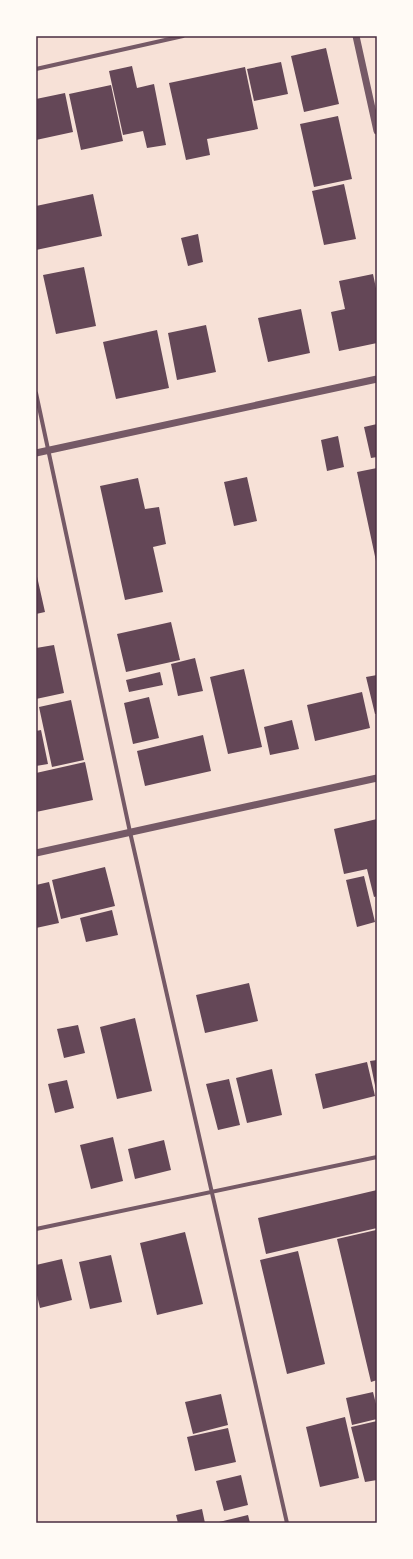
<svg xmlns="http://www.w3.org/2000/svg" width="413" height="1559" viewBox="0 0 413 1559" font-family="'Fira Sans',sans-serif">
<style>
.building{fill:#644757}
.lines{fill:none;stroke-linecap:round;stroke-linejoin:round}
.minor{stroke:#755966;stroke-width:4}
.tertiary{stroke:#755966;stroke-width:7}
.neatline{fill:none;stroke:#4a2c40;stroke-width:1.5}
</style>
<rect width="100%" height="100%" fill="#f7e1d7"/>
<path class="building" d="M326 48 339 104 304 112 291 56Z
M281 62 288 94 254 101 247 69Z
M132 66 137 88 154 84 166 145 147 148 143 131 123 135 109 71Z
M245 67 258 129 207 139 210 155 186 160 169 83Z
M111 85 123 141 81 150 69 94Z
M65 93 73 132 36 140V99Z
M338 116 352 179 314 187 300 124Z
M344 184 356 239 324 245 312 191Z
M93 194 102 236 36 250V206Z
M198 234 203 262 188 266 181 238Z
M84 267 96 326 56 334 43 275Z
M373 274 377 293V343L339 351 331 312 345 309 339 281Z
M301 309 310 353 268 362 258 318Z
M206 325 216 372 177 380 168 333Z
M157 330 169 388 116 399 103 342Z
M377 424V457L371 458 364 427Z
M338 436 344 467 327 471 321 440Z
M377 468V561H376L357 472Z
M247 477 257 521 234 526 224 482Z
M138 478 145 509 159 507 166 544 153 547 163 592 125 600 100 486Z
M36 572 45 612 36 614Z
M171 622 180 660 126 672 117 634Z
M54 645 64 693 36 699V648Z
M195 658 203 691 178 696 171 664Z
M244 669 262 747 228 754 210 677Z
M160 672 163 685 129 692 126 680Z
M377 675V714H375L366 677Z
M362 692 370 728 315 741 307 705Z
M149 697 159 738 133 744 124 703Z
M71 700 84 760 52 767 39 707Z
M292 720 299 749 270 755 264 727Z
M41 730 48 764 36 766V731Z
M203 735 211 771 145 786 137 751Z
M85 762 93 800 36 812V773Z
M377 819V896L374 897 367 869 344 874 334 829Z
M105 867 115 906 61 919 52 880Z
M364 876 375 922 357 927 346 880Z
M49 882 59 923 36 928V885Z
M112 910 118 935 86 942 80 918Z
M249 983 258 1021 205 1033 196 995Z
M135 1018 152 1091 117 1099 100 1027Z
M78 1025 85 1053 64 1058 57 1029Z
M377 1060V1090H376L370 1061Z
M367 1062 375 1096 323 1109 315 1074Z
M272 1069 282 1115 247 1123 236 1078Z
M229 1079 240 1125 218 1130 206 1084Z
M67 1080 74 1108 55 1113 48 1084Z
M113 1137 123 1181 91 1189 80 1145Z
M164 1140 171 1170 135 1179 128 1149Z
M377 1190V1228L266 1254 258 1218Z
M376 1230 377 1380 371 1382 337 1239Z
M185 1232 203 1304 157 1315 140 1243Z
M298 1251 325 1364 287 1374 260 1260Z
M111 1255 122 1302 90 1309 79 1262Z
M62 1259 72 1300 40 1308 36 1291V1265Z
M373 1392 377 1408V1419L352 1425 346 1398Z
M221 1394 228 1425 193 1434 185 1402Z
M345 1417 359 1478 320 1487 306 1427Z
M377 1421V1480L365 1482 351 1427Z
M228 1428 236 1462 195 1471 187 1437Z
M241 1475 248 1505 224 1511 216 1481Z
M202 1509 205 1523H178L176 1515Z
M248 1515 250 1523H219V1522Z"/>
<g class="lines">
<path class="minor" d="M36 69 183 36
M36 393 130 832 287 1523
M36 1229 377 1157"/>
<path class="tertiary" d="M356 36 377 131
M36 453 377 379
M36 853 377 778"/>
</g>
<rect width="413" height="1559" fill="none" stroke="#fffaf5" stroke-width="74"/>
<rect x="37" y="37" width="339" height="1485" class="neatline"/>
</svg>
